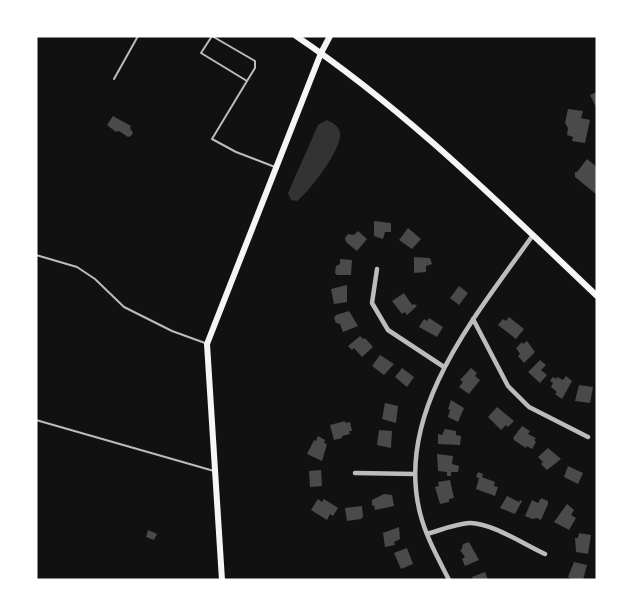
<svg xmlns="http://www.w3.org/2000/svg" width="633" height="616" viewBox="0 0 633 616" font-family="'Alegreya Sans',sans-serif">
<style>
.water{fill:#333}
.building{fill:#4a4a4a}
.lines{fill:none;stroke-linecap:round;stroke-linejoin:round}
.service{stroke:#bcbcbc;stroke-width:2}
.minor{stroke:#bcbcbc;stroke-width:4.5}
.secondary{stroke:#f5f5f5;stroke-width:6}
</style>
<rect width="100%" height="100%" fill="#111"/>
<path class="water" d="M327 120C333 123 339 126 340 133 343 148 309 192 297 201L291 200 288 193 318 125Z"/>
<path class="building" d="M597 92V109L590 95Z
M568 109 583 111 581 118 590 120 585 143 572 141 573 137 567 135 568 128 565 123Z
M113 116 131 126 130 128 133 133 131 136 128 137 119 131 116 132 107 125Z
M587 159 597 167V195L575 177V172H577Z
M374 221 391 223V232H385L383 239 374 236Z
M408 228 421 239 412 249 399 240Z
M358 231 367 239 357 251 346 242 345 238 348 234 354 235Z
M414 257 430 258 432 264 426 266V272L414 273Z
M340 259 352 260 351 275H337L335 273 336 266 340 264Z
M347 285V302L334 304 331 289Z
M459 286 468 293 459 305 450 298Z
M404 293 412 305 414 304 417 306 407 315 405 312 402 314 392 301Z
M349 311 358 326 343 332 340 324 336 323 334 318 336 315Z
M509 317 524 329 516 339 498 325 503 319 506 321Z
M429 318 443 327 437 337 419 327 424 319 427 321Z
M360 336 363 339 365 338 373 347 362 357 354 348 352 350 348 346Z
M527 341 535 352 524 363 518 356 520 354 516 348 522 342 523 344Z
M380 355 394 364 384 375 372 366Z
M540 360 546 365 541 370 547 375 540 383 528 372Z
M402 368 414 377 407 387 395 377Z
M471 368 477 373 475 376 480 380 469 394 459 387 463 382 460 380Z
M566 376 572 381 562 399 555 394 557 392 551 387 553 383 550 381 553 377 556 379 557 377 563 380Z
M579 385 593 387 590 403 575 401Z
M451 400 464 408 458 422 448 417 450 410 448 409Z
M385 403 398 406 396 423 382 419Z
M497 407 514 421 508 427 506 425 501 430 488 417Z
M345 421V423L350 422 352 431H349L350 434 342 436V438L334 440 330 425Z
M522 426 530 431 528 434 536 438 534 440 536 442 532 449 527 446 526 448 514 440 513 438Z
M445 429 456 431V435L461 436 460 445 438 444V434L442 435Z
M379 430 392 431 391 448 377 445Z
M318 436 325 440 324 443 327 444 322 461 307 454 314 440 316 441Z
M548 448 561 459 547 470 541 464 543 462 538 457Z
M437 454 453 456 452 464 459 466 458 472H451V476H447V472L438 471Z
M568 466 583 473 578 484 564 477Z
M321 470 322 486 310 487 309 471Z
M478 472 483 474 482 477 495 482 494 486 498 487 495 496 476 489 479 478 476 477Z
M450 480 454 498 449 499V502L440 504 435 487 439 486 438 482Z
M384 494 392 495 394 506 375 510 374 505 372 506V500Z
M507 496 519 502 520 500 522 501 515 514 500 508Z
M541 498 548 501V504L541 520 537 518 532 519 525 516 532 500 538 503Z
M318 499 322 502 324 499 338 508 333 516 330 514 327 520 311 510Z
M567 504 574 510 571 515 576 518 569 530 554 522Z
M362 506 363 517 361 519 347 521 345 508Z
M399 527 400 539 394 542 395 545 385 547 383 533Z
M148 530 157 534 154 540 146 537Z
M579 533 591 535 588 554 576 552 575 538H578Z
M469 542 479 560 465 566 462 559 465 557 460 550 462 549 463 544Z
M407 548 413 564 401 569 394 553Z
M574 562 587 565 583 580H569L570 578 568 577Z
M485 572 488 580H473L472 577Z"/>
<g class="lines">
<path class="service" d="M212 36 201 53 247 81 212 139 236 152 275 167
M212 36 255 61V68L247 81
M114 79 138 36
M36 255 77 267 95 279 124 307 172 331 205 343
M36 420 214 471"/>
<path class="minor" d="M377 269 372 303 388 330 444 367
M473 319 508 386 529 407 588 437
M355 473 415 474
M427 534C441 530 455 524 469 523 490 522 525 545 545 554
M449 580C438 558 426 537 420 513 394 410 478 313 533 235"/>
<path class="secondary" d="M296 36C406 110 501 205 597 296
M222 580 207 344 321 53 330 36"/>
</g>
<rect width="633" height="616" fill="none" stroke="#ffffff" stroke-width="75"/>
</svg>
